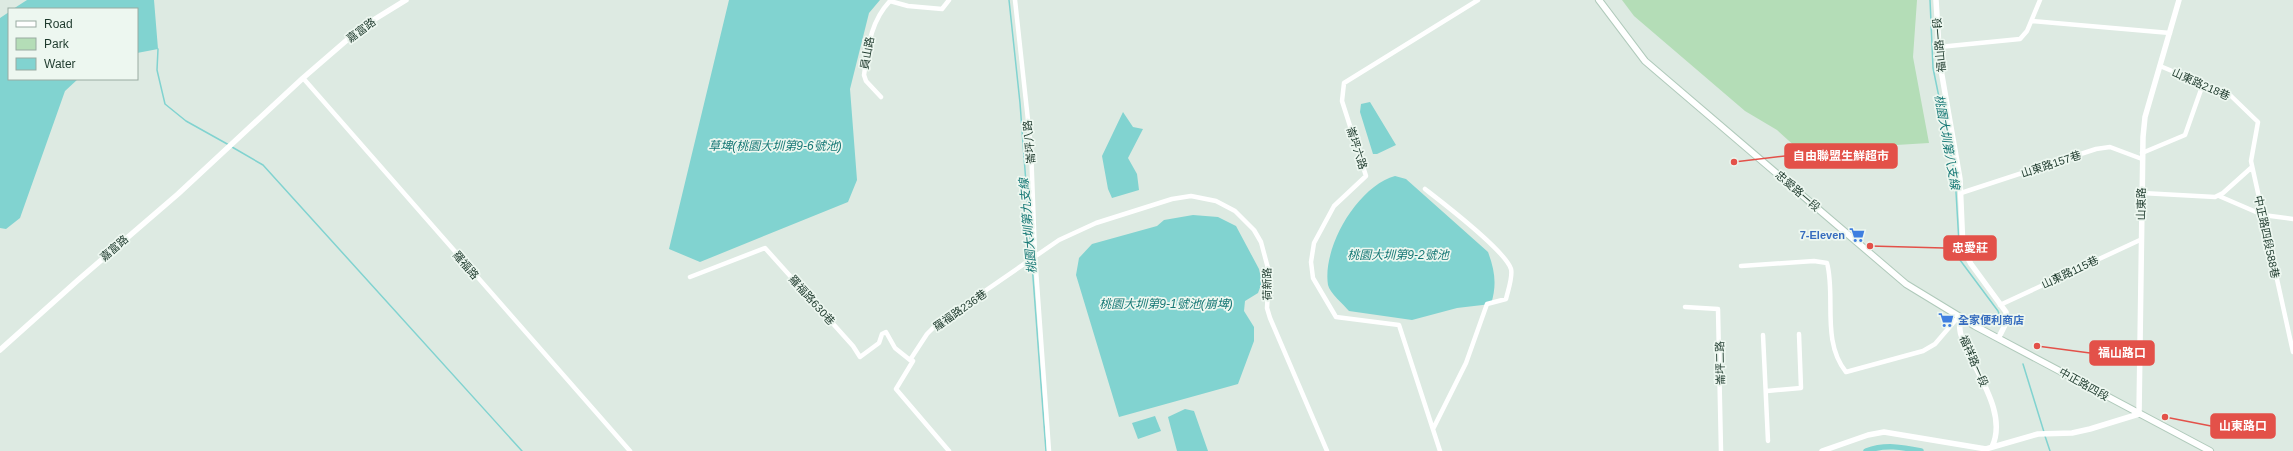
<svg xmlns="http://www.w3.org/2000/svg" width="2293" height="451" viewBox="0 0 2293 451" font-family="Arial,'Noto Sans TC',sans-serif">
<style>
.green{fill:#b4ddb7}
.water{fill:#81d3d0}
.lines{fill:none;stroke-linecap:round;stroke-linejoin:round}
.stream{stroke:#81d3d0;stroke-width:1.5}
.canal{stroke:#81d3d0;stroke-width:5.5}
.secondary-casing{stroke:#b0cabb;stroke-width:8}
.minor{stroke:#fff;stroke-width:4.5}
.tertiary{stroke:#fff;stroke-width:5.5}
.secondary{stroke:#fff;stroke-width:6}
.labels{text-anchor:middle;stroke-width:3.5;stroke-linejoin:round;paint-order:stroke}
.street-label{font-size:11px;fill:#1e3a2d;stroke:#edf7f0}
.shop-label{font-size:11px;font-weight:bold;fill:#366cbe;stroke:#edf7f0;text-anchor:end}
.water-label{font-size:12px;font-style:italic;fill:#167875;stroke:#edf7f0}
.leader{fill:none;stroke:#e35149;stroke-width:1.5}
.callout-dot{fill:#e35149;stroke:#edf7f0;stroke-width:1.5}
.callout{fill:#e35149;stroke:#e35149;stroke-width:1.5}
.callout-label{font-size:12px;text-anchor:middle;font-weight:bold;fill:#fff}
</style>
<rect width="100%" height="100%" fill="#ddeae2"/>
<path class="green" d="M1622 0H1917L1913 57 1929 143 1814 150 1798 149 1777 130 1745 111 1634 16Z"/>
<path class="water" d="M27 0H154L158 49 137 53V9H13Z
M729 0H880L869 13 850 89 857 180 848 202 700 262 669 249Z
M9 12V79H78L65 91 20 218 6 229 0 228V18Z
M1370 102 1396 145 1377 154H1373L1360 112 1361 104Z
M1123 112 1133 127 1143 129 1128 158 1137 174 1139 190 1112 198 1108 189 1102 156Z
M1395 176 1406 179 1488 252C1495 271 1497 285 1491 304L1457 308 1412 320 1349 311C1343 304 1330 293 1328 285 1322 247 1358 186 1395 176Z
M1193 215 1218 217 1236 226 1259 269 1262 282 1258 293 1245 301 1244 311 1254 327V341L1238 384 1119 417 1076 275 1079 258 1092 244 1157 226 1164 220Z
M1185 409 1194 411 1208 451H1177L1168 417Z
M1155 416 1161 431 1138 439 1132 423Z"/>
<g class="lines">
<path class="stream" d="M1009 0 1020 103 1046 451
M1930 0 1933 68 1955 175 1960 260 1998 311 2001 319
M158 49 157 70 165 104 186 121 229 145
M232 147 263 165 522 451
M2023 364 2044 432
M2045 436 2050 451"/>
<path class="canal" d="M1866 451C1885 444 1902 447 1921 451"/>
<defs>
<path id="secondary" d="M1599 0 1645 61 1906 284 1975 326 2210 451"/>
</defs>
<use href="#secondary" class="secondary-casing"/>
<path class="minor" d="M1015 0 1031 148 1035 256 1049 451
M2032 21 2170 33
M1939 47 2020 39 2027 31 2040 0
M2160 66 2230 95 2258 122 2251 161 2293 352
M303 78 630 451
M881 97 866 81 864 75C868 48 870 22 890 1L908 6 942 9 949 0
M2142 153 2185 135 2203 84
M1425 189C1443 203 1505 250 1511 269 1513 277 1508 290 1506 299L1487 304 1466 363 1433 429
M1961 193 2096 149 2110 147 2142 159
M2142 193 2215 197 2223 193 2252 167
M2219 196 2263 215 2293 219
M1741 266 1814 261 1827 263C1836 296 1821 341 1846 372L1923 351 1935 344 1959 316
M690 277 765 248 853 346 860 357 879 343 882 334 886 332 895 348 910 360
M2000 305 2140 240
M1685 307 1718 309 1721 451
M1763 335 1768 441
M1767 391 1801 388 1799 334
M949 451 896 389 913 361 910 360 927 334 937 324 1059 240 1096 223 1172 199 1191 196 1216 201 1235 211 1254 230 1261 242 1269 272 1267 308 1270 318 1327 451
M1440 451 1399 325 1336 317 1313 278 1311 262 1314 243 1334 206 1366 176 1342 101 1344 83 1478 0"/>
<path class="tertiary" d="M1936 0 1940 64 1960 179 1963 249 1971 264 2006 312V323L1999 337
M1959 316C1960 322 1959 329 1961 335 1971 367 2009 411 1992 447
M0 350 77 281 178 194 303 78 362 27 406 0
M1822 451 1868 435 1884 432 1986 449 2038 434 2072 433 2090 429 2139 414 2143 137 2145 117 2179 0"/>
<use href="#secondary" class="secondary"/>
</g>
<defs>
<symbol id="supermarket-bare" viewBox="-9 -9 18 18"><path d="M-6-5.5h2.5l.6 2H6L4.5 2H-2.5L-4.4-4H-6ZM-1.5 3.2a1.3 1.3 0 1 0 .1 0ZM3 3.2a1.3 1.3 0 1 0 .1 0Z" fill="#3f7fe0" stroke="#edf7f0" stroke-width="2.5" paint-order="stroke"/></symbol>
</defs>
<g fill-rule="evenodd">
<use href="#supermarket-bare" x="1846" y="224" width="22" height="22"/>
<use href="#supermarket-bare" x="1935" y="309" width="22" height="22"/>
</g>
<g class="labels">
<g class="street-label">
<text transform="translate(361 30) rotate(-36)" y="4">嘉富路</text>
<text transform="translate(1939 45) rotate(-95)" y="4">福山路一段</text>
<text transform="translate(867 53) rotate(-80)" y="4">員山路</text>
<text transform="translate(2201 84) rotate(24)" y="4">山東路218巷</text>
<text transform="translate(1029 142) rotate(-95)" y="4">崙坪八路</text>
<text transform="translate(1357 148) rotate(72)" y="4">崙坪六路</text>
<text transform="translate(2051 164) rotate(-18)" y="4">山東路157巷</text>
<text transform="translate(1798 191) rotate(41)" y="4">忠愛路一段</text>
<text transform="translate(2141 204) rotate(-89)" y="4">山東路</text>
<text transform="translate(2267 237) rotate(78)" y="4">中正路四段588巷</text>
<text transform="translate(114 248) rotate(-41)" y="4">嘉富路</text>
<text transform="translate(466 265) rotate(49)" y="4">羅福路</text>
<text transform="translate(2070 272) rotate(-25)" y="4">山東路115巷</text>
<text transform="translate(1267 284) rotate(-91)" y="4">荷新路</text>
<text transform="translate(812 300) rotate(48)" y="4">羅福路630巷</text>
<text transform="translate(960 310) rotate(-35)" y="4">羅福路236巷</text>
<text transform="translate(1974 361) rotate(66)" y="4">福祥路一段</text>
<text transform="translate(1720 363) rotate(-91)" y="4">崙坪二路</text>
<text transform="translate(2084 384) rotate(29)" y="4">中正路四段</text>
</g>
<g class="shop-label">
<text x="1845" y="239">7-Eleven</text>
<text x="1958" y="324" text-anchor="start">全家便利商店</text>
</g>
<g class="water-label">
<text transform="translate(1947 142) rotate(80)" y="4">桃園大圳第八支線</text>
<text x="775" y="150">草埤(桃園大圳第9-6號池)</text>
<text transform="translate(1028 226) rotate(-95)" y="4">桃園大圳第九支線</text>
<text x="1398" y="259">桃園大圳第9-2號池</text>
<text x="1166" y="308">桃園大圳第9-1號池(崩埤)</text>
</g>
</g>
<path class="leader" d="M1734 162L1785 156M1870 246L1944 248M2037 346L2090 353M2165 417L2211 426"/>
<g class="callout-dot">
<circle cx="1734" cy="162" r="4"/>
<circle cx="1870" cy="246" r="4"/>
<circle cx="2037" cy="346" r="4"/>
<circle cx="2165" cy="417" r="4"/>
</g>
<g class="callout">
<rect x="1785" y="144" width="112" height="24" rx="4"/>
<rect x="1944" y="236" width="52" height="24" rx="4"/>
<rect x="2090" y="341" width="64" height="24" rx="4"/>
<rect x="2211" y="414" width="64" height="24" rx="4"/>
</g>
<g class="callout-label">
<text x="1841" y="160">自由聯盟生鮮超市</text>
<text x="1970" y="252">忠愛莊</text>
<text x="2122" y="357">福山路口</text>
<text x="2243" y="430">山東路口</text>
</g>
<rect x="8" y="8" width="130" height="72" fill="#edf7f0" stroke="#9aaba2"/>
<rect x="16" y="21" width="20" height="6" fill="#ffffff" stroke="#9aaba2"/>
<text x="44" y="28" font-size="12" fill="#1e3a2d">Road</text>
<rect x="16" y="38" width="20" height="12" fill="#b4ddb7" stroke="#9aaba2"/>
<text x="44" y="48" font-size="12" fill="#1e3a2d">Park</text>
<rect x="16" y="58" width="20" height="12" fill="#81d3d0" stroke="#9aaba2"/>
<text x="44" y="68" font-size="12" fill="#1e3a2d">Water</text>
</svg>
